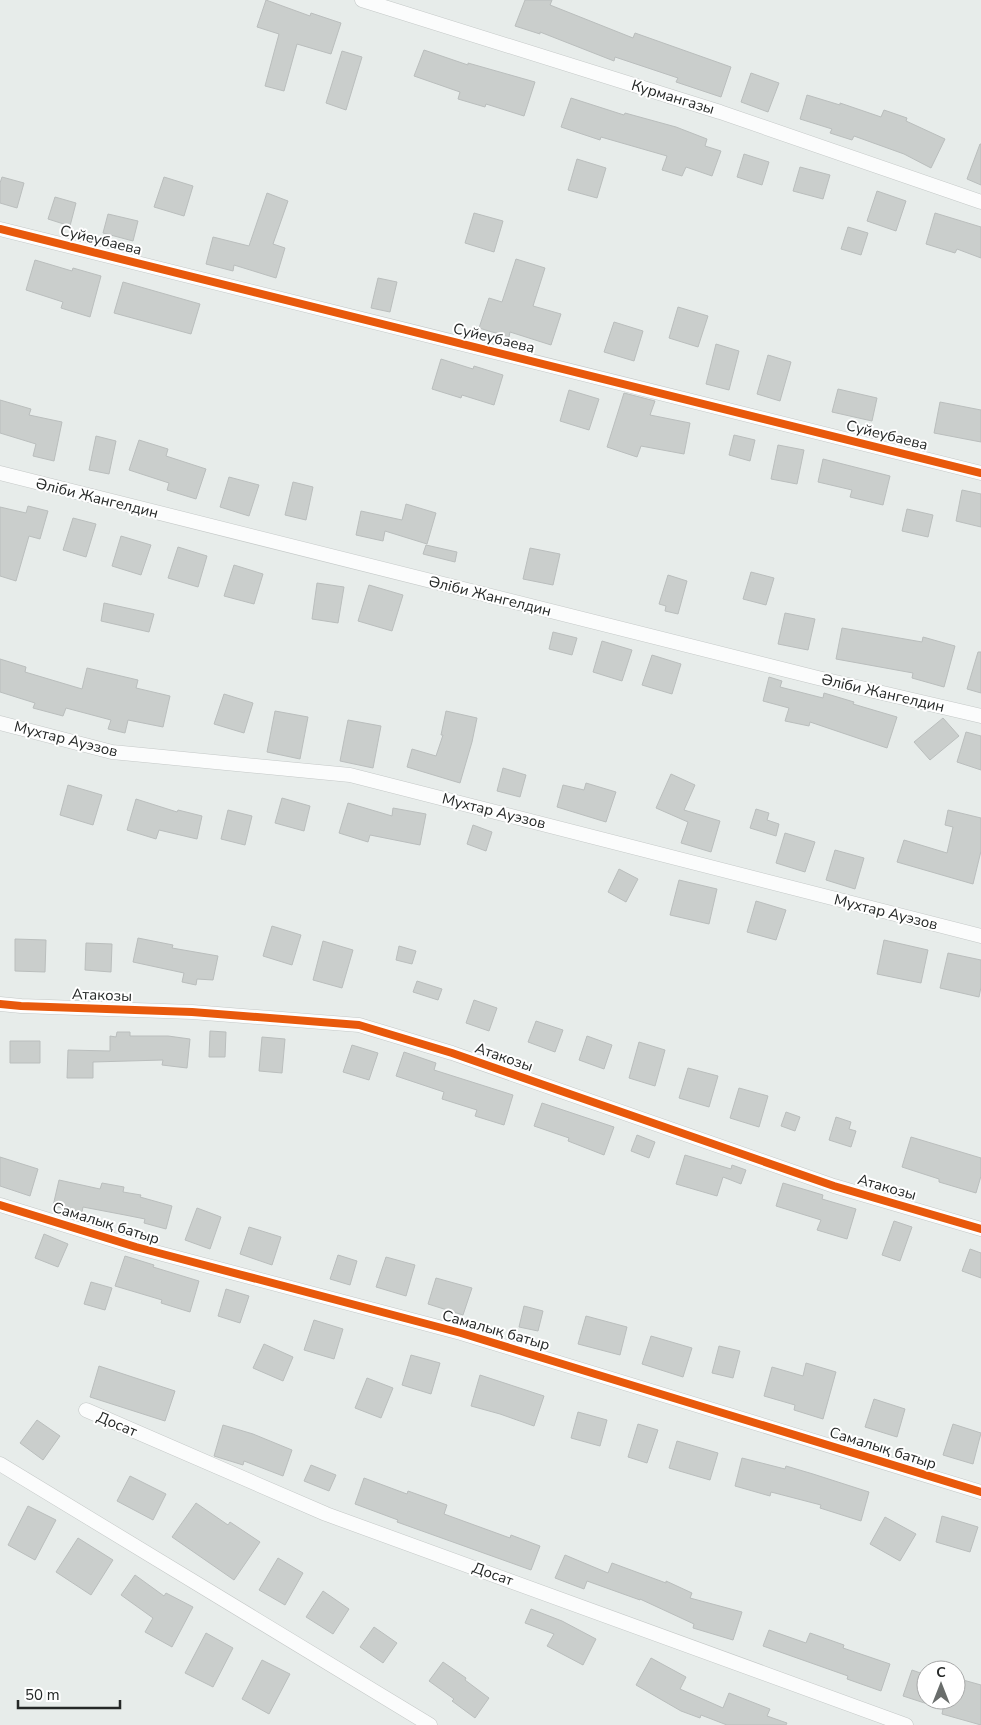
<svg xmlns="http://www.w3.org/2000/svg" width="981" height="1725" viewBox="0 0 981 1725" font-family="'Nunito Sans',sans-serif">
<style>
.building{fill:#cacecc;stroke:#babebd}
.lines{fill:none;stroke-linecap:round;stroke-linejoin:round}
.minor-casing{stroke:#c4c8c7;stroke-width:15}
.minor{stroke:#fbfcfc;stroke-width:14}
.cycleway-casing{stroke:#fff;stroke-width:11}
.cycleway{stroke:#e8590c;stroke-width:8}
.labels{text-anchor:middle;stroke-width:4;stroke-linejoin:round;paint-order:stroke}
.street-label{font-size:15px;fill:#252827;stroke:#fff}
</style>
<rect width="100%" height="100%" fill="#e7ecea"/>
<path class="building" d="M266 0 310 16 311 13 341 23 331 54 297 44 284 91 265 86 279 34 257 27Z
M525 0H552L550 5 633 38 635 33 731 67 721 97 676 82 678 78 615 57 614 61 540 32V34L515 26Z
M424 50 468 65V63L535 82 524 116 486 104 485 107 458 99 460 92 414 76Z
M342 51 362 57 346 110 326 103Z
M751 73 779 83 768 112 741 102Z
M807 95 840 105V103L881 117 884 110 907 118 906 121 945 139 931 168 904 154 854 136 852 140 830 133 832 129 800 119Z
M571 98 624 115 625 113 676 127 707 139 705 146 721 151 712 176 686 167 682 176 662 170 667 156 601 137 600 140 561 127Z
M980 144H981V185L967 179Z
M744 154 769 162 762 185 737 177Z
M577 159 606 168 597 198 568 190Z
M800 167 830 175 823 199 793 191Z
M2 177 24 183 17 208 0 203V183Z
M164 177 193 186 184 216 154 207Z
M877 191 906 201 896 231 867 221Z
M267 193 288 201 273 244 285 248 276 278 234 265 233 271 206 264 213 237 249 246Z
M55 197 76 203 70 226 48 219Z
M474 213 503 221 494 252 465 243Z
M935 213 981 227V258L957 249 955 253 926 244Z
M108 214 138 221 133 241 103 233Z
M848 227 868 233 861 255 841 249Z
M516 259 545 268 533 306 561 314 551 345 510 332 509 337 479 328 489 298 502 302Z
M35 260 72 271 73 268 101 276 90 317 61 308 63 302 26 290Z
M378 278 397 282 390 312 371 308Z
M123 282 200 304 191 334 114 313Z
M678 307 708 316 698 347 669 338Z
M614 322 643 331 634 361 604 352Z
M716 344 739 351 729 390 706 384Z
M768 355 791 362 780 401 757 394Z
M441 359 473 369 474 366 503 375 494 405 462 395 461 398 432 389Z
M838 389 877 398 872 421 832 412Z
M569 390 599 399 589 430 560 421Z
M624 393 655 401 650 415 690 423 684 454 641 446 637 457 607 447Z
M0 400 31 409 29 415 62 422 54 461 33 456 36 444 0 433Z
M940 402 981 410V442L934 433Z
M734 435 755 440 750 461 729 455Z
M96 436 116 441 109 474 89 470Z
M139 440 168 449 166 456 206 469 196 499 167 490 169 483 129 470Z
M778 445 804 450 797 484 771 479Z
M823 459 890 476 883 505 850 497 852 490 818 482Z
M229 477 259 485 249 516 220 507Z
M293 482 313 487 306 520 285 515Z
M962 490 981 494V527L956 521Z
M406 504 436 513 427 544 385 531 383 541 356 535 361 511 402 520Z
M28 506 48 511 40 539 29 536 16 581 0 576V507L26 513Z
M907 509 933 515 928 537 902 531Z
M73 518 96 524 86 557 63 550Z
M121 536 151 545 141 575 112 566Z
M426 545 457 552 455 562 423 554Z
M178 547 207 556 198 587 168 578Z
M530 548 560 554 553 585 523 579Z
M234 565 263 574 254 604 224 596Z
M751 572 774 578 766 605 743 599Z
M668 575 687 581 678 614 665 611 666 606 659 604Z
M317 583 344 587 338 623 312 619Z
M369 585 403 595 392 631 358 621Z
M104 603 154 614 149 632 101 621Z
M785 613 815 619 808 650 778 644Z
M842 628 922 642 923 637 955 646 944 687 912 678 913 673 836 659Z
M553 632 577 638 572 655 549 649Z
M602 641 632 650 622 681 593 672Z
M978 652H981V693L967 689Z
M652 655 681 664 672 694 642 685Z
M0 659 26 667 25 672 82 689 87 668 138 680 136 688 170 696 163 727 128 720 125 733 108 729 111 720 66 708 63 716 33 708 35 703 0 692Z
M769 677 782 681 780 687 823 698 824 693 854 702 853 704 897 717 887 748 810 722 809 726 785 721 789 708 763 701Z
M224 694 253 703 244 733 214 724Z
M275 711 308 717 300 759 267 752Z
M446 711 477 718 472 742 460 783 407 767 412 749 436 756 443 735H441Z
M943 718 959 736 930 760 914 742Z
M348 720 381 726 373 768 340 761Z
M966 732 981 736V770L957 762Z
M503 768 526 775 520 797 497 791Z
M671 774 695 785 684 810 720 821 711 852 681 843 688 822 656 808Z
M586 783 616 792 606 822 557 807 563 785 584 790Z
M68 785 102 795 93 825 60 815Z
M282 798 310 806 304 831 275 823Z
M136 799 177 812 178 810 202 816 197 839 159 830 156 839 127 830Z
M348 803 392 816 393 808 426 814 420 845 370 835 368 842 339 833Z
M756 809 769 813 767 820 779 824 776 836 750 828Z
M228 810 252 816 245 845 221 839Z
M948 810 981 818V851L973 884 897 862 904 840 947 853 953 827 945 825Z
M473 825 492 832 486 851 467 844Z
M785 833 815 842 805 872 776 863Z
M835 850 864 858 855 889 826 880Z
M619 869 638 879 626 902 608 892Z
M679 880 717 889 709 924 670 915Z
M756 901 786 910 776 940 747 932Z
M272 926 301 935 292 965 263 956Z
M138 938 173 945 172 948 218 956 213 980 197 979 196 985 182 982 184 973 133 962Z
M15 939 46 940 45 972 15 971Z
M884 940 928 950 921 983 877 974Z
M323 941 353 950 342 988 313 980Z
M86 943 112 944 111 972 85 970Z
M399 946 416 951 412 964 396 960Z
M948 953 981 960V987L979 997 940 988Z
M417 981 442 989 438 1000 413 992Z
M474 1000 497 1008 489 1031 466 1023Z
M536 1021 563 1030 555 1052 528 1042Z
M210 1031 226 1032 225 1057H209Z
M117 1032H130V1036H168L190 1039 187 1068 162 1065 163 1060 93 1062V1078H67L68 1050 110 1051V1036L116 1037Z
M587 1036 612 1045 604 1069 579 1060Z
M262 1037 285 1039 282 1073 259 1071Z
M10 1041H40V1063H10Z
M639 1042 665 1050 655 1086 629 1078Z
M352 1045 378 1053 369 1080 343 1072Z
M404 1052 436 1063 434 1070 513 1095 504 1125 475 1116 477 1110 442 1099 444 1092 396 1076Z
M688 1068 718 1076 709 1107 679 1098Z
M739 1088 768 1096 759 1127 730 1118Z
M542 1103 614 1127 604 1155 568 1141 569 1138 534 1126Z
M786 1112 800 1117 795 1131 781 1126Z
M836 1117 851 1122 849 1129 856 1131 851 1147 829 1140Z
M637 1135 655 1142 649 1158 631 1151Z
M911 1137 981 1158V1176L976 1193 939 1182V1179L902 1167Z
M685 1155 731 1169 732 1165 746 1170 741 1184 723 1177 717 1196 676 1184Z
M0 1157 38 1169 30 1196 0 1186Z
M59 1180 100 1189 102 1183 124 1187 123 1192 141 1195 140 1197 172 1206 166 1229 144 1223 145 1219 125 1215 83 1207 82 1212 53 1206Z
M783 1183 823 1195 822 1199 856 1209 847 1239 817 1230 821 1220 776 1206Z
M197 1208 221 1217 210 1249 185 1240Z
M894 1221 912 1227 900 1261 882 1255Z
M249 1227 281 1237 272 1265 240 1254Z
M44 1234 68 1244 58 1267 35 1258Z
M970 1249 981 1253V1278L962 1271Z
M338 1255 357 1261 350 1285 330 1279Z
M125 1256 154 1265 153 1267 199 1281 190 1312 161 1303 162 1300 115 1286Z
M386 1257 415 1265 406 1296 376 1287Z
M436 1278 472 1288 463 1315 428 1304Z
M91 1282 112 1288 105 1310 84 1304Z
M226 1289 249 1296 240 1323 218 1316Z
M524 1306 543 1311 538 1331 519 1327Z
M586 1316 627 1327 620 1355 578 1344Z
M314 1320 343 1329 334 1359 304 1350Z
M651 1336 692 1348 683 1377 642 1364Z
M264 1344 293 1357 283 1381 253 1368Z
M719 1346 740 1351 733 1378 712 1373Z
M411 1355 440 1363 431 1394 402 1385Z
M806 1363 836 1372 823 1419 794 1410 795 1405 764 1396 772 1367 803 1376Z
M99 1366 175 1391 165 1421 90 1397Z
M480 1375 544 1396 534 1426 500 1414 471 1406Z
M367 1378 393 1388 381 1418 355 1408Z
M874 1399 905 1409 897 1437 865 1427Z
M578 1412 607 1420 600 1446 571 1438Z
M37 1420 60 1436 43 1460 20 1443Z
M638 1424 658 1430 647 1463 628 1457Z
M953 1424 981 1433 973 1464 943 1455Z
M223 1425 253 1434 292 1450 283 1476 244 1461 243 1465 214 1456Z
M677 1441 718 1453 710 1480 669 1468Z
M742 1458 785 1469 786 1466 813 1474 869 1492 861 1521 820 1508 821 1505 771 1492 770 1496 735 1486Z
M311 1465 336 1475 329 1491 304 1481Z
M130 1476 166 1494 153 1520 117 1501Z
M364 1478 407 1494 408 1491 447 1505 444 1514 510 1538 511 1535 540 1546 531 1570 397 1522 398 1520 355 1504Z
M196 1503 228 1525 230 1522 260 1542 234 1580 172 1537Z
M28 1506 56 1520 35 1560 8 1545Z
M942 1516 978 1527 970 1552 936 1542Z
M885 1517 916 1534 900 1561 870 1544Z
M78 1538 113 1560 91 1595 56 1572Z
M565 1555 608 1573 612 1563 666 1583V1581L692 1593 690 1598 742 1612 733 1640 693 1628 694 1624 640 1599V1600L587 1581 584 1589 555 1578Z
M278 1558 303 1573 285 1605 259 1590Z
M135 1575 164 1596 166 1593 193 1607 172 1647 145 1632 153 1618 121 1595Z
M323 1591 349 1609 333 1634 306 1617Z
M531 1609 562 1621 596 1639 583 1665 547 1646 554 1634 525 1623Z
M374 1627 397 1643 383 1663 360 1647Z
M769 1630 806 1643 810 1633 844 1645 843 1648 890 1664 881 1691 847 1679 848 1676 763 1646Z
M206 1633 233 1648 213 1687 185 1673Z
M651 1658 686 1677 680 1689 723 1708 729 1693 770 1709 767 1716 787 1723 786 1725H727L701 1715 700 1718 681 1711 636 1685Z
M262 1660 290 1674 269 1714 242 1699Z
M443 1662 466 1678 465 1680 489 1698 475 1718 452 1701 454 1699 429 1681Z
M912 1670 926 1675V1700H956V1678L981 1685V1725L942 1714 943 1709 903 1696Z"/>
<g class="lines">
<defs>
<path id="minor" d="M362 0 720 112 981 202
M0 229 981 473
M0 473 818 678 981 716
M0 723 112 752 350 775 981 936
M0 1004 21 1006 192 1012 359 1025 452 1053 834 1186 981 1229
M0 1205 136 1247 461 1333 981 1492
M86 1410 326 1514 906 1725
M0 1464 430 1725"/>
</defs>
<use href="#minor" class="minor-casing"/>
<use href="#minor" class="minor"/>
<defs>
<path id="cycleway" d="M0 229 981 473
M0 1004 21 1006 192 1012 359 1025 452 1053 834 1186 981 1229
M0 1205 136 1247 461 1333 981 1492"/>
</defs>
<use href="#cycleway" class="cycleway-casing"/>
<use href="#cycleway" class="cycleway"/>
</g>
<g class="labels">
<g class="street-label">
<text transform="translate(673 97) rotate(17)" y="5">Курмангазы</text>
<text transform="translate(101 240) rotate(14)" y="5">Суйеубаева</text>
<text transform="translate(494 338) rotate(14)" y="5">Суйеубаева</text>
<text transform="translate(887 435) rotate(14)" y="5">Суйеубаева</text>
<text transform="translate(97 498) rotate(14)" y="5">Әліби Жангелдин</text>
<text transform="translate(490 596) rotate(14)" y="5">Әліби Жангелдин</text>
<text transform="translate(883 693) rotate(13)" y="5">Әліби Жангелдин</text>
<text transform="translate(66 739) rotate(14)" y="5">Мухтар Ауэзов</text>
<text transform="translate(494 811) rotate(14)" y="5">Мухтар Ауэзов</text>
<text transform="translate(886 912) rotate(14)" y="5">Мухтар Ауэзов</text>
<text transform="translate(102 995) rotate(2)" y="5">Атакозы</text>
<text transform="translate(504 1057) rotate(19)" y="5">Атакозы</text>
<text transform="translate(887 1187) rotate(16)" y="5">Атакозы</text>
<text transform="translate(106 1223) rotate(17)" y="5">Самалық батыр</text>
<text transform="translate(496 1330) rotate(16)" y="5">Самалық батыр</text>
<text transform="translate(117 1424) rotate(23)" y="5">Досат</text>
<text transform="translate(883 1448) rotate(17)" y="5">Самалық батыр</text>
<text transform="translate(493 1574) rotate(20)" y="5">Досат</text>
</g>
</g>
<g transform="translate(941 1685)"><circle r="24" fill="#ffffff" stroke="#a8a9a9"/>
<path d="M0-4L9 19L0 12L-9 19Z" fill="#696d6b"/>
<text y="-8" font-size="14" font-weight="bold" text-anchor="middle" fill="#252827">С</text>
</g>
<path d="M18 1700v8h102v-8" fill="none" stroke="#252827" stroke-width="2.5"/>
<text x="25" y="1700" font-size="15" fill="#252827" stroke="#ffffff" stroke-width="4" paint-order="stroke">50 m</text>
</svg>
